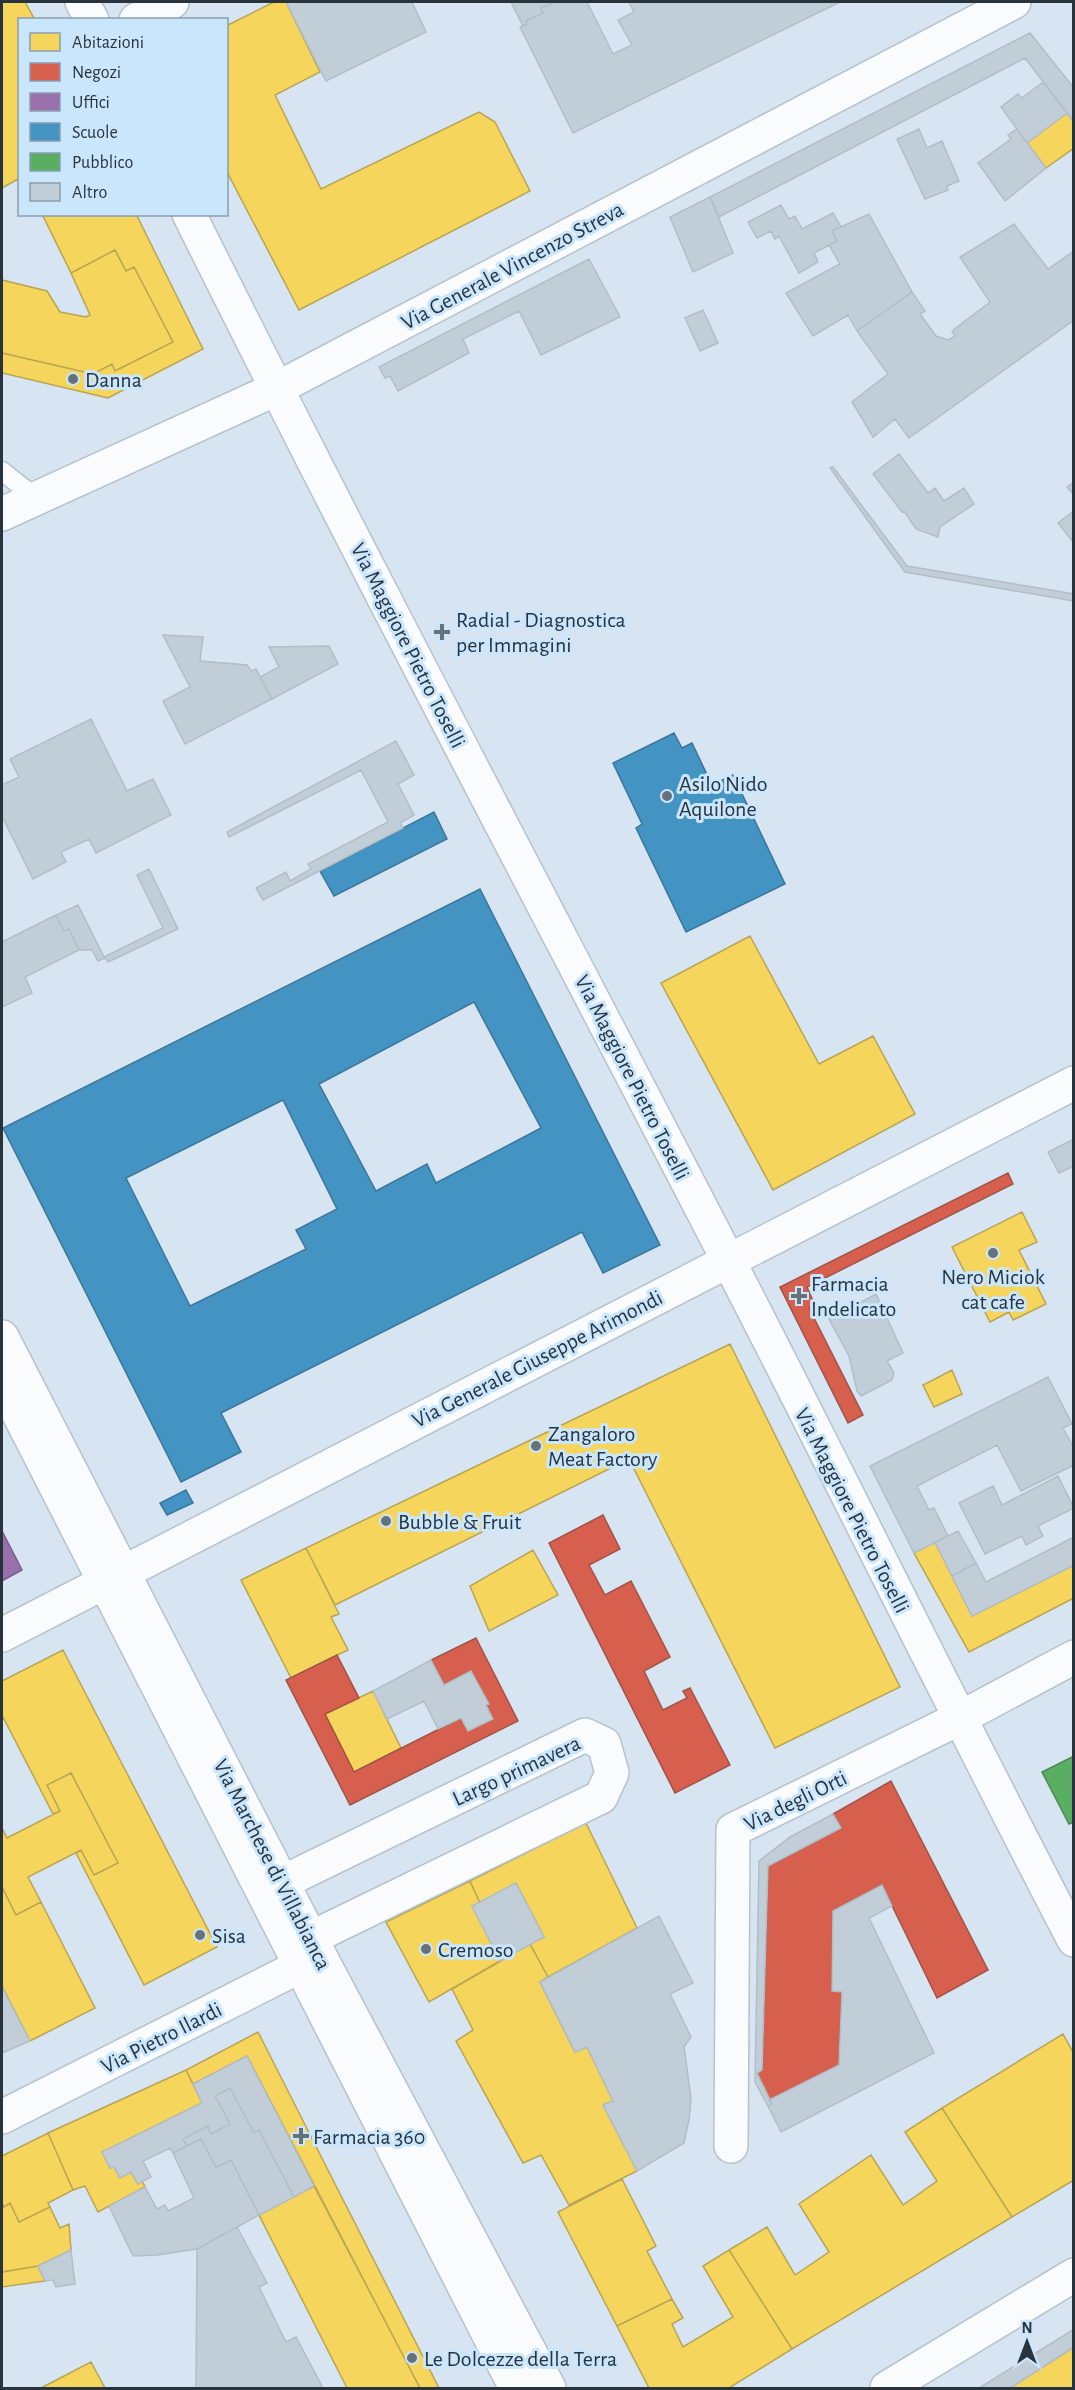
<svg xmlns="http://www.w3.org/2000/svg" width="1075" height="2390" viewBox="0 0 1075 2390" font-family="'Alegreya Sans',sans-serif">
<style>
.homes{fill:#f6d55c;stroke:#b8a452;stroke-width:1.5}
.shops{fill:#d6604d;stroke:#a25248;stroke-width:1.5}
.offices{fill:#9970ab;stroke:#775e8a;stroke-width:1.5}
.schools{fill:#4393c3;stroke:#3b769a;stroke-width:1.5;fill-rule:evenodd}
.public{fill:#5aae61;stroke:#4b8956;stroke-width:1.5}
.building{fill:#c1ced7;stroke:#b2bec7;stroke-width:1.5}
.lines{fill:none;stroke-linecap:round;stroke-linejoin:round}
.service-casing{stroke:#b6c2cc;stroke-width:21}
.minor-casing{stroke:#b6c2cc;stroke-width:36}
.tertiary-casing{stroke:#b6c2cc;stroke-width:36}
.service{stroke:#f9fbfd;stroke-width:18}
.minor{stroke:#f9fbfd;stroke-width:33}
.tertiary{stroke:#f9fbfd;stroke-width:33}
.poi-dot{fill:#65717b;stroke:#cae6fd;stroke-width:2}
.labels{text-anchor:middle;stroke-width:6;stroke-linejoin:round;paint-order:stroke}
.street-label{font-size:22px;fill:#28333c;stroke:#cae6fd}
.poi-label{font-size:22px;fill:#28333c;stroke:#cae6fd;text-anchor:start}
</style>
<rect width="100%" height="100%" fill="#d6e5f1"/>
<path class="homes" d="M2 2H25L35 20H20V178L2 188Z
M274 2H286L320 72 275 95 321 189 479 112 495 122 530 191 299 310 226 170V26Z
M1067 113 1074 122V148L1046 168 1027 143Z
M42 214H136L203 349 108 398 2 373V353L93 374 112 364 115 371 173 342 134 267 126 271 115 250 71 273Z
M115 250 126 271 134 267 173 342 115 371 112 364 93 374 2 353V280L47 291 60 312 86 317 90 315 71 273Z
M750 936 819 1064 873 1036 915 1114 773 1190 661 983Z
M1022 1212 1037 1242 1019 1250 1046 1304 1013 1320 1009 1312 990 1322 952 1247Z
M730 1344 900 1687 775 1748 629 1459 335 1605 306 1548Z
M952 1370 962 1394 934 1407 923 1385Z
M935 1542 972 1616 1074 1565V1598L969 1652 914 1553Z
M306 1548 339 1614 331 1617 348 1650 291 1678 241 1580Z
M533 1550 558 1595 489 1631 470 1586Z
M63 1650 217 1947 144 1985 76 1853 81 1850 94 1875 118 1863 71 1773 47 1785 60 1811 53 1814 2 1715V1681Z
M373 1691 401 1748 354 1772 325 1714Z
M71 1773 118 1863 94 1875 81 1850 28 1877 41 1902 16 1915 2 1887V1828L7 1838 60 1811 47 1785Z
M586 1823 637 1928 548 1977 530 1944 544 1937 516 1883 480 1903 470 1881Z
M470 1881 480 1903 472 1906 500 1961 429 2002 386 1922Z
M2 1887 16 1915 41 1902 95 2008 30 2041 2 1986Z
M530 1944 548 1977 540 1982 575 2052 587 2047 613 2101 603 2105 637 2171 569 2205 541 2155 523 2163 456 2041 473 2030 452 1989Z
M258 2032 333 2180 439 2388H420L247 2056 193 2084 186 2070Z
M1063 2034 1074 2054V2180L1012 2217 942 2108Z
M186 2070 202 2103 102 2152 110 2168 114 2167 120 2178 131 2172 138 2184 142 2181 145 2187 98 2212 85 2186 73 2190 48 2133Z
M942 2108 1012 2217 792 2349 729 2250 767 2227 795 2275 829 2252 799 2204 871 2155 903 2205 937 2181 905 2132Z
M48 2133 73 2190 48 2203 50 2207 19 2222 10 2203 4 2207 2 2202V2156Z
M622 2179 656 2246 647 2251 672 2299 617 2326 558 2212Z
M314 2186 383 2317 420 2388H347L259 2215Z
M2 2202 4 2207 10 2203 19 2222 50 2207 60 2228 69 2224 71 2250 38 2266 2 2272Z
M729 2250 792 2349 729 2388H649L617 2326 672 2299 683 2318 672 2324 683 2347 733 2317 703 2266Z
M38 2266 45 2281 2 2287V2272Z
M1074 2347V2388H1010Z
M91 2362 105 2388H41Z"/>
<path class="shops" d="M1008 1173 1013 1184 807 1287 814 1303 809 1308 863 1415 848 1423 780 1287Z
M603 1515 620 1549 589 1565 605 1595 631 1581 670 1657 644 1671 663 1710 687 1698 683 1691 690 1688 730 1765 675 1793 549 1543Z
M476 1638 518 1721 350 1805 286 1680 337 1655 359 1698 325 1714 354 1772 461 1718 468 1731 493 1719 486 1705 489 1704 471 1671 444 1685 431 1660Z
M891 1781 988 1970 937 1998 882 1885 833 1911 832 1991 842 1992 839 2065 769 2100 757 2073 762 2070 768 1866 841 1828 833 1814Z"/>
<path class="offices" d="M2 1531 22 1570 2 1581Z"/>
<path class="schools" d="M674 733 682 748 692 743 712 785 733 775 785 884 686 932 636 828 642 824 613 763Z
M434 812 447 839 334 896 320 871Z
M480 889 660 1245 603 1273 582 1232 221 1413 241 1452 181 1482 3 1128ZM474 1002 541 1128 436 1183 427 1164 376 1191 319 1084ZM283 1100 337 1209 296 1230 306 1249 190 1306 126 1178Z
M186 1490 193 1503 167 1515 160 1503Z"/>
<path class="public" d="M1074 1756V1822L1069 1824 1042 1772Z"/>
<path class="building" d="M286 2H412L426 32 326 81Z
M511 2H555L541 8 543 13 526 21 527 24 523 26Z
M555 2H587L613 54 632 45 618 20 634 12 629 2H840L573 133 520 27 527 24 526 21 543 13 541 8Z
M1030 33 1074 88V122L1025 58 719 217 710 197Z
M1043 82 1067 113 1027 143 1001 107 1018 94 1022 98Z
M919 129 927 148 942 141 959 181 947 186 948 190 925 199 897 139Z
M1017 129 1046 168 1005 201 978 163 1011 139 1008 135Z
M710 197 733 253 693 272 670 217Z
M781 205 789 219 795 216 802 229 833 213 841 227 832 231 837 241 814 253 818 262 799 273 779 236 775 239 771 231 757 238 748 222Z
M869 214 912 292 857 331 848 315 813 336 786 293 840 264 829 245 837 241 832 231Z
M1014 224 1048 269 1074 251V320L909 438 895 419 873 437 852 402 888 374 857 331 912 292 925 311 920 314 936 336 948 340 955 336 952 331 990 302 960 257Z
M589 259 620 317 541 355 519 311 463 339 469 353 398 391 390 376 385 378 379 367Z
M703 310 718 343 700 351 685 318Z
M899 454 928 493 935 488 944 501 964 488 974 504 940 527 938 537 916 529 904 511 902 512 873 474Z
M833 467 907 566 1074 594V601L905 572 830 468Z
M1074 482V495L1067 487Z
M1074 511V543L1058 523Z
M163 635 203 637 200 661 247 665 251 671 256 669 272 699 185 744 163 701 190 687Z
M329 646 338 664 272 699 260 677 279 667 269 647Z
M91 719 127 791 153 779 171 815 96 853 89 839 61 852 66 862 33 879 2 816V785L19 777 10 759Z
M396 741 414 775 398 784 414 815 400 823 403 828 263 900 256 888 286 872 290 881 311 869 308 864 388 822 361 770 229 837 227 832Z
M149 869 178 929 108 962 105 958 98 961 92 950H79L69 929 64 931 56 915 78 905 104 957 163 928 137 875Z
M56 915 64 931 69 929 79 950 25 977 32 993 2 1007V942Z
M1074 1139V1166L1059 1173 1048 1152Z
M876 1294 903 1353 887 1361 894 1373 892 1380 861 1396 857 1391 849 1356 829 1319Z
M1048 1377 1072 1424 1063 1428 1074 1448V1465L1021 1491 997 1445 917 1486 929 1510 934 1508 948 1536 914 1553 870 1466Z
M1058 1476 1074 1508 1038 1526 1043 1536 1026 1545 1022 1536 985 1554 959 1503 993 1486 1002 1505Z
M958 1531 976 1563 952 1576 935 1542Z
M1074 1537V1565L972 1616 952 1576 976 1563 986 1582Z
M431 1660 444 1685 471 1671 489 1704 486 1705 493 1719 468 1731 461 1718 438 1729 424 1701 387 1719 373 1691Z
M833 1814 841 1828 768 1866 762 2070 757 2073 772 2104 768 2106 755 2082 759 1861 790 1837Z
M516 1883 544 1937 500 1961 472 1906Z
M882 1885 892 1906 869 1918 934 2053 781 2132 768 2106 772 2104 769 2100 839 2065 842 1992 832 1991 833 1911Z
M659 1916 693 1983 670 1994 691 2037 684 2047 691 2098 689 2120 684 2143 637 2171 603 2105 613 2101 587 2047 575 2052 540 1982Z
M2 1987 30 2041 2 2053Z
M247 2056 314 2186 294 2197 259 2130 254 2133 230 2088 215 2096 230 2124 211 2134 208 2126 183 2139 187 2146 173 2153 170 2148 143 2161 151 2177 138 2184 131 2172 120 2178 114 2167 110 2168 102 2152 202 2103 193 2084Z
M230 2088 254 2133 259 2130 294 2197 259 2215 231 2160 216 2167 201 2139 187 2146 183 2139 208 2126 211 2134 230 2124 215 2096Z
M201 2139 216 2167 231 2160 259 2215 197 2249 157 2255 133 2256 109 2206 145 2187 157 2209 165 2205 168 2211 194 2198 173 2153Z
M237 2227 267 2283 259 2287 286 2342 296 2337 323 2388H196L197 2249Z
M71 2250 75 2284 56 2287 53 2280 45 2281 38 2266Z
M1074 2329V2347L1010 2388H979Z"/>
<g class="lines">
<defs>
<path id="service" d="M2 471 36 498"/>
<path id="minor" d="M82 2 92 20
M136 20 172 2
M189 214C363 564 546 908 725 1254 843 1482 955 1713 1074 1940
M2 514 276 389 1014 2
M2 1381 516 2388
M2 1635 1074 1083
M283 1882 585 1735 604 1744 612 1773 601 1797 311 1938
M2 2117 320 1956
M731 2146 733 1830 958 1719 1074 1657
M887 2388 1074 2275"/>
<path id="tertiary" d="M2 1337 320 1956 549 2388"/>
</defs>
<use href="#service" class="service-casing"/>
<use href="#minor" class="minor-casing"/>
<use href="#tertiary" class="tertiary-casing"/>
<use href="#service" class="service"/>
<use href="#minor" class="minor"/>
<use href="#tertiary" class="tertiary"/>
</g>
<g class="poi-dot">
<circle cx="73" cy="379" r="6"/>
<path d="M439 623h6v6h6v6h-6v6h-6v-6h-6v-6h6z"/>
<circle cx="667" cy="796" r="6"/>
<circle cx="993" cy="1253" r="6"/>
<path d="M796 1287h6v6h6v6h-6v6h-6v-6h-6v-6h6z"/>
<circle cx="536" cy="1446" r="6"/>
<circle cx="386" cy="1521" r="6"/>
<circle cx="200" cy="1935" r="6"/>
<circle cx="426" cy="1949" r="6"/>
<path d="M298 2127h6v6h6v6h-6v6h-6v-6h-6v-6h6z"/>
<circle cx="412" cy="2358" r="6"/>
</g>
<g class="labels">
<g class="street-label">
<text transform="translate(512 265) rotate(-28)" y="8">Via Generale Vincenzo Streva</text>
<text transform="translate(409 645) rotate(63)" y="8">Via Maggiore Pietro Toselli</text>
<text transform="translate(633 1077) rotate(63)" y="8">Via Maggiore Pietro Toselli</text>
<text transform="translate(537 1358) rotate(-27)" y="8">Via Generale Giuseppe Arimondi</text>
<text transform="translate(853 1510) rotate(63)" y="8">Via Maggiore Pietro Toselli</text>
<text transform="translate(516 1770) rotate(-25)" y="8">Largo primavera</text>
<text transform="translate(795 1800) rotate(-26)" y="8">Via degli Orti</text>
<text transform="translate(273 1864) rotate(63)" y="8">Via Marchese di Villabianca</text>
<text transform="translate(161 2037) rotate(-27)" y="8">Via Pietro Ilardi</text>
</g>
<g class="poi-label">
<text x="85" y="387">Danna</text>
<text x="456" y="627">Radial - Diagnostica<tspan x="456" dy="25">per Immagini</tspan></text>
<text x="679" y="791">Asilo Nido<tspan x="679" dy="25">Aquilone</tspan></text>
<text x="993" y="1284" text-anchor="middle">Nero Miciok<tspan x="993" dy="25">cat cafe</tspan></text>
<text x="811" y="1291">Farmacia<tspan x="811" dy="25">Indelicato</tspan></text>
<text x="548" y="1441">Zangaloro<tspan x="548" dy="25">Meat Factory</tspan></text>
<text x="398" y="1529">Bubble &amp; Fruit</text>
<text x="212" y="1943">Sisa</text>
<text x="438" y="1957">Cremoso</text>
<text x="313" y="2144">Farmacia 360</text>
<text x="424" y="2366">Le Dolcezze della Terra</text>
</g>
</g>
<rect width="1075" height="2390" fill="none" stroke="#28333c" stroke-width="6"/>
<rect x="18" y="18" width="210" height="198" fill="#cae6fd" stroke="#899eb0" stroke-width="1.5"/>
<rect x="30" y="33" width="30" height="18" fill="#f6d55c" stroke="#899eb0" stroke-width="1.5"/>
<text x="72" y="48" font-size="18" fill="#28333c">Abitazioni</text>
<rect x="30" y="63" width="30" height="18" fill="#d6604d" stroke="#899eb0" stroke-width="1.5"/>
<text x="72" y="78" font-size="18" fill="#28333c">Negozi</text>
<rect x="30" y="93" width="30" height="18" fill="#9970ab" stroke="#899eb0" stroke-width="1.5"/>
<text x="72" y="108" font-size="18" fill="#28333c">Uffici</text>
<rect x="30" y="123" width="30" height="18" fill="#4393c3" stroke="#899eb0" stroke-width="1.5"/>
<text x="72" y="138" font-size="18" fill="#28333c">Scuole</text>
<rect x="30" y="153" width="30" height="18" fill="#5aae61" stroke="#899eb0" stroke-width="1.5"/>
<text x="72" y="168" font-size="18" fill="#28333c">Pubblico</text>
<rect x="30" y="183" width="30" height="18" fill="#c1ced7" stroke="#899eb0" stroke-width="1.5"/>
<text x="72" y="198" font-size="18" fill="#28333c">Altro</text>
<g transform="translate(1027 2342)" stroke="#cae6fd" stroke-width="4.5" paint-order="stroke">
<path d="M0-4.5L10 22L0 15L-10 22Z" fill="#28333c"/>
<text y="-9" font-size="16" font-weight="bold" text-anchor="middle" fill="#28333c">N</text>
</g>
</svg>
